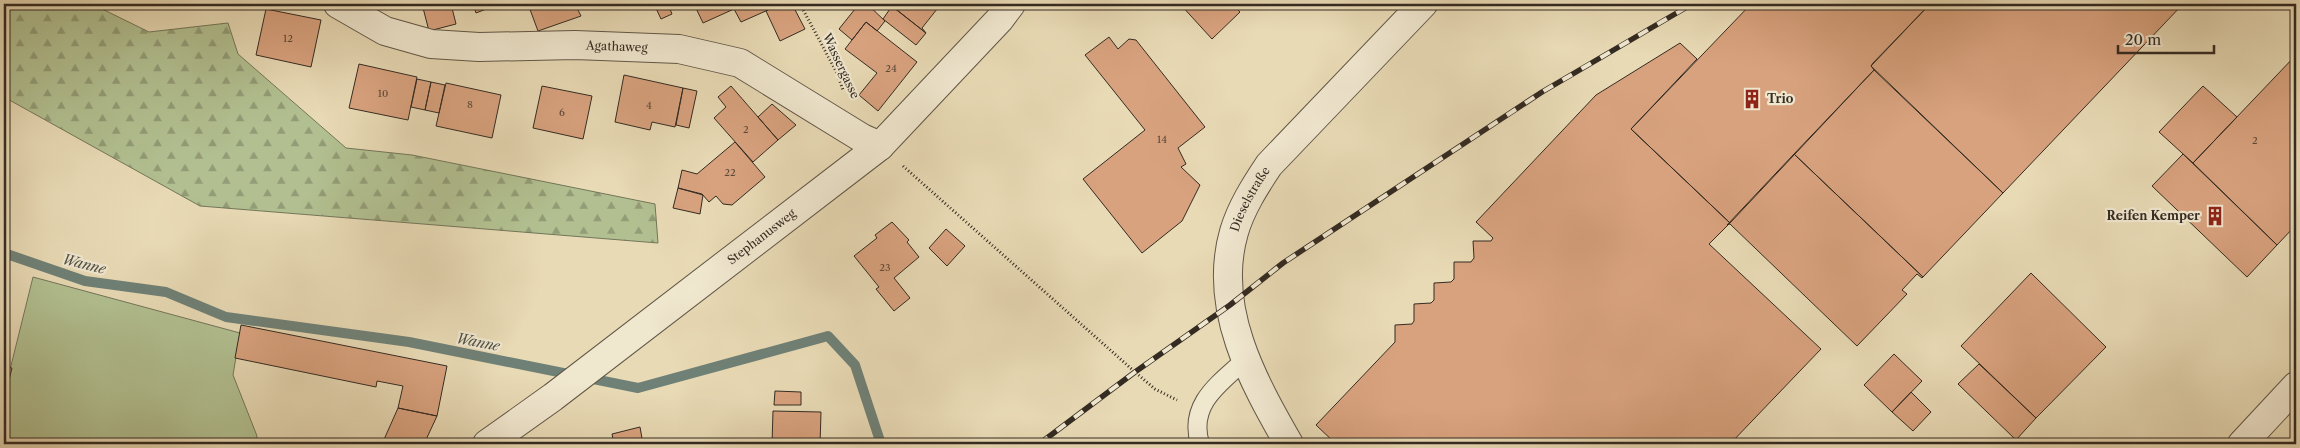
<svg xmlns="http://www.w3.org/2000/svg" width="2300" height="448" viewBox="0 0 2300 448" font-family="'Libre Caslon Text',serif">
<style>
.green{fill:#b2c091;stroke:#73765a}
.forest{fill:url(#forest-firs);stroke:#73765a}
.lines{fill:none;stroke-linecap:round;stroke-linejoin:round}
.stream{stroke:#6f8177;stroke-width:10}
.building{fill:#d8a27e;stroke:#342b22}
.service-casing{stroke:#615747;stroke-width:20}
.minor-casing{stroke:#615747;stroke-width:30}
.tertiary-casing{stroke:#615747;stroke-width:30}
.path{stroke:#342b22;stroke-width:3;stroke-dasharray:1 2.5;stroke-linecap:butt}
.service{stroke:#f0e7cf;stroke-width:18}
.minor{stroke:#f0e7cf;stroke-width:28}
.tertiary{stroke:#f0e7cf;stroke-width:28}
.rail-casing{stroke:#342b22;stroke-width:5.5}
.rail{stroke:#f0e7cf;stroke-width:4;stroke-dasharray:11;stroke-linecap:butt}
.labels{text-anchor:middle;stroke-width:4.5;stroke-linejoin:round;paint-order:stroke}
.number-label{font-size:10px;fill:#5d4939}
.street-label{font-size:12px;fill:#342b22;stroke:#f0e7cf}
.poi-label{font-size:12px;font-weight:bold;fill:#342b22;stroke:#f0e7cf;text-anchor:start}
.water-label{font-size:14px;font-style:italic;fill:#4d4f45;stroke:#f0e7cf}
</style>
<defs>
<pattern id="forest-firs" width="22" height="20" patternUnits="userSpaceOnUse" patternTransform="scale(1.25)"><rect width="22" height="20" fill="#b2c091"/><path d="M5 1l3.5 6h-7zM16 11l3.5 6h-7z" fill="#929c76"/></pattern>
</defs>
<rect width="100%" height="100%" fill="#e8dab5"/>
<filter id="stains"><feTurbulence type="fractalNoise" baseFrequency=".004" numOctaves="4"/><feColorMatrix values="0 0 0 0 .2 0 0 0 0 .09 0 0 0 0 .02 0 0 0 .5 -.17"/></filter>
<radialGradient id="worn" r=".72"><stop offset=".6" stop-color="#630" stop-opacity="0"/><stop offset="1" stop-color="#630" stop-opacity=".3"/></radialGradient>
<path class="green" d="M33 277 240 333 233 375 257 436 255 444H4V394Z"/>
<path class="forest" d="M4 4H92L149 32 228 23 238 54 346 148 412 155 655 204 658 243 200 206 4 97Z"/>
<g class="lines">
<path class="stream" d="M4 253 85 281 166 292 226 317 409 342 638 388 828 336 855 365 881 444"/>
</g>
<path class="building" d="M422 4H451L456 24 429 31Z
M473 4H499L476 13Z
M528 4H575L581 16 538 31Z
M654 4H668L672 14 661 19Z
M694 4H765L768 10 741 22 734 9 703 23Z
M765 4H792L805 29 780 41 766 11 768 10Z
M859 4H867L885 21 877 31 866 22 852 40 839 29Z
M889 4H941L922 28 926 33Z
M1180 4H1232L1240 12 1212 39Z
M1751 4H1930L1873 63 1871 66 1874 70 1730 223 1631 129Z
M1930 4H2183L2003 193 1871 66Z
M892 6 926 33 916 45 883 19Z
M266 9 321 20 311 67 256 55Z
M866 22 917 62 878 111 859 95 877 73 845 49Z
M1109 37 1118 49 1129 39 1136 40 1205 127 1178 148 1186 164 1181 167 1200 185 1182 221 1142 253 1083 179 1145 130 1085 55Z
M1680 43 1697 59 1631 129 1730 223 1709 244 1821 349 1730 444H1336L1316 425 1395 342V325L1412 324 1414 321V304L1431 303 1434 300V283L1451 282 1454 279V262H1471L1474 258 1473 241H1491L1493 238 1476 222 1596 95Z
M2296 55V225L2277 245 2193 163Z
M359 64 417 77 408 120 349 108Z
M1874 70 2003 193 1923 277 1794 154Z
M624 75 683 88 675 127 652 122 650 130 615 122Z
M417 79 431 82 425 110 411 107Z
M431 82 445 85 439 113 425 110Z
M446 83 501 95 492 138 436 126Z
M542 86 592 96 583 139 533 128Z
M731 86 778 140 753 162 714 118 726 107 718 97Z
M2203 86 2237 117 2193 163 2159 132Z
M683 88 697 91 689 128 676 125Z
M772 104 796 125 778 140 758 117Z
M735 142 765 177 732 205 723 204 716 196 709 202 702 194 678 188 682 170 697 174Z
M1794 154 1923 277 1922 278 1917 274 1902 290 1907 294 1857 346 1730 224 1727 225Z
M2183 154 2277 245 2247 277 2152 186Z
M678 188 703 195 700 214 673 208Z
M892 222 909 240 907 242 919 257 894 278 910 298 894 311 876 289 879 287 854 256 877 238 875 235Z
M946 229 965 246 947 266 929 248Z
M2031 273 2106 347 2036 418 1961 346Z
M241 325 447 366 437 416 398 408 403 386 377 381 376 387 235 358Z
M1894 354 1922 381 1892 412 1864 385Z
M1979 364 2036 418 2016 440 1958 384Z
M4 367 12 368 5 396H4Z
M775 391 801 392V405H774Z
M1911 392 1931 412 1913 431 1892 412Z
M398 408 437 416 424 444H382Z
M773 411 821 412 820 444H772Z
M640 427 643 444H614L612 434Z"/>
<g class="lines">
<defs>
<path id="service" d="M1200 444C1188 404 1219 384 1245 360"/>
<g id="minor">
<path id="s1" d="M338 4 385 31 431 44 479 47 575 45 679 49 740 63 862 138 880 146"/>
<path id="s2" d="M487 444 553 397 880 146 999 20 1011 4"/>
<path id="s3" d="M1289 444C1253 381 1212 308 1234 232 1241 208 1255 186 1269 165L1423 4"/>
</g>
<path id="tertiary" d="M2242 444 2296 386"/>
</defs>
<use href="#service" class="service-casing"/>
<use href="#minor" class="minor-casing"/>
<use href="#tertiary" class="tertiary-casing"/>
<path class="path" d="M800 4 837 73 843 90
M903 166 1135 372 1155 389 1177 400"/>
<use href="#service" class="service"/>
<use href="#minor" class="minor"/>
<use href="#tertiary" class="tertiary"/>
<defs>
<path id="rail" d="M1039 444 1135 372 1230 305 1283 263 1542 92 1692 4"/>
</defs>
<use href="#rail" class="rail-casing"/>
<use href="#rail" class="rail"/>
</g>
<defs>
<symbol id="building-bare" viewBox="-9 -9 18 18"><path d="M-4-6H4V6H1V3H-1V6H-4ZM-2.5-4.3h1.7v1.8h-1.7ZM.8-4.3h1.7v1.8H.8ZM-2.5-1h1.7V.8h-1.7ZM.8-1h1.7V.8H.8Z" fill="#8f2418" stroke="#f0e7cf" stroke-width="2.5" paint-order="stroke"/></symbol>
</defs>
<g fill-rule="evenodd">
<use href="#building-bare" x="1738" y="85" width="28" height="28"/>
<use href="#building-bare" x="2201" y="202" width="28" height="28"/>
</g>
<g class="labels">
<g class="number-label">
<text x="288" y="42">12</text>
<text x="891" y="72">24</text>
<text x="383" y="97">10</text>
<text x="470" y="108">8</text>
<text x="649" y="109">4</text>
<text x="562" y="116">6</text>
<text x="746" y="133">2</text>
<text x="1162" y="143">14</text>
<text x="2255" y="144">2</text>
<text x="730" y="176">22</text>
<text x="885" y="271">23</text>
</g>
<g class="street-label">
<text dy="4" stroke="none"><textPath href="#s1" startOffset="288">Agathaweg</textPath></text>
<text transform="translate(841 66) rotate(65)" y="4">Wassergasse</text>
<text dy="4" stroke="none"><textPath href="#s3" startOffset="262">Dieselstraße</textPath></text>
<text dy="4" stroke="none"><textPath href="#s2" startOffset="344">Stephanusweg</textPath></text>
</g>
<g class="poi-label">
<text x="1767" y="103">Trio</text>
<text x="2200" y="220" text-anchor="end">Reifen Kemper</text>
</g>
<g class="water-label">
<text transform="translate(84 264) rotate(14)" y="5">Wanne</text>
<text transform="translate(478 342) rotate(11)" y="5">Wanne</text>
</g>
</g>
<rect width="2300" height="448" fill="none" stroke="#e8dab5" stroke-width="20"/>
<rect x="5" y="5" width="2290" height="438" fill="none" stroke="#342b22" stroke-width="2.5"/>
<rect x="10" y="10" width="2280" height="428" fill="none" stroke="#342b22"/>
<path d="M2118 45v8h96v-8" fill="none" stroke="#342b22" stroke-width="2.5"/>
<text x="2125" y="45" font-size="15" fill="#342b22" stroke="#f0e7cf" stroke-width="4" paint-order="stroke">20 m</text>
<rect width="100%" height="100%" filter="url(#stains)"/>
<rect width="100%" height="100%" fill="url(#worn)"/>
</svg>
